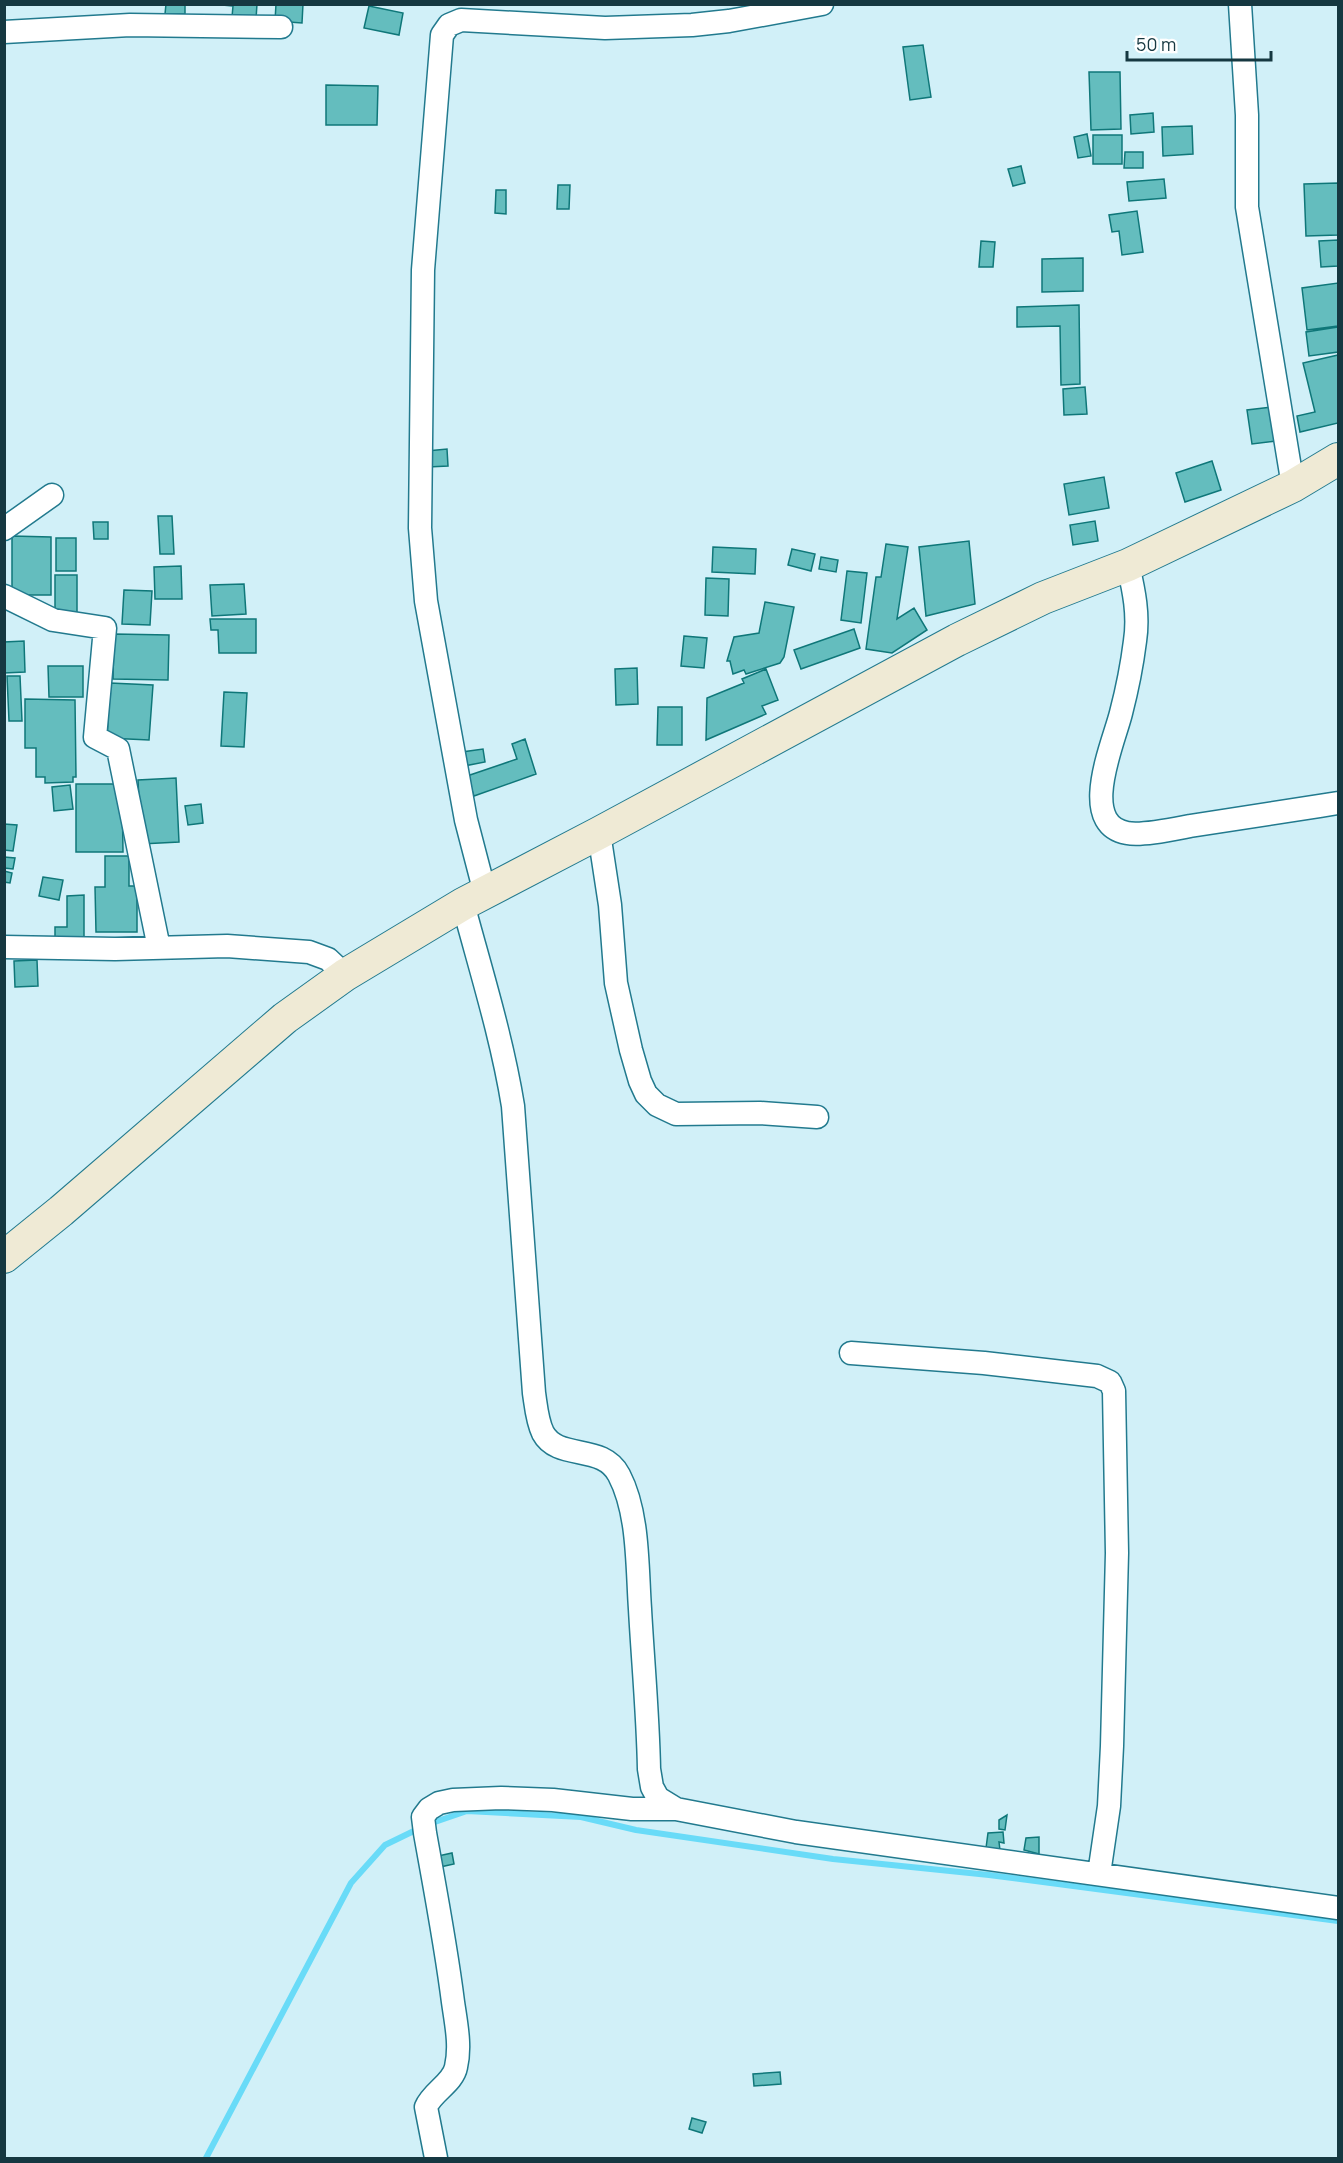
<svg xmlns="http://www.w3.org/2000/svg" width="1343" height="2163" viewBox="0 0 1343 2163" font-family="Manrope,sans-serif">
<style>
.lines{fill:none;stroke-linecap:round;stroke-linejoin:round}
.stream{stroke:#69dbf8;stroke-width:6}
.building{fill:#64bdbe;stroke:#0f7779;stroke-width:1.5}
.street-casing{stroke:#227a8e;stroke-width:25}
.secondary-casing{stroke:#227a8e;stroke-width:34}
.street{stroke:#fff;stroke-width:22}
.secondary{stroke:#efead5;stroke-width:32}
</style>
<rect width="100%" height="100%" fill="#d1f0f8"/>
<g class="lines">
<path class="stream" d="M429 1824 467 1811 581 1817 636 1830 833 1859 989 1875 1338 1921
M206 2158 351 1883 385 1845 420 1828"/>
</g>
<path class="building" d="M166 4H185V14H165Z
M257 4 256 19 232 17 233 6 222 5Z
M276 4H303L302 23 275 21Z
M369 6 403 13 399 35 364 28Z
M923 45 931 97 910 100 903 47Z
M1089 72H1120L1121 129 1091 130Z
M326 85 378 86 377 125H326Z
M1153 113 1154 132 1131 134 1130 115Z
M1192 126 1193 154 1163 156 1162 127Z
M1087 134 1091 156 1078 158 1074 137Z
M1093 135H1122V164H1093Z
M1125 152H1143V168H1124Z
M1021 166 1025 183 1013 186 1008 169Z
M1164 179 1166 198 1129 201 1127 182Z
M1338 183V235L1306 236 1304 184Z
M558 185H570L569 209H557Z
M496 190H506V214L495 213Z
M1137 211 1143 252 1122 255 1119 231 1112 232 1109 215Z
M1338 240V266L1321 267 1319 241Z
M981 241 995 242 993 267H979Z
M1083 258V291L1042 292V259Z
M1338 283V326L1307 330 1302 288Z
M1079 305 1080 384 1061 385 1060 326 1017 327V307Z
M1338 327V352L1309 356 1306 332Z
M1338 355V423L1300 432 1297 416 1315 412 1303 363Z
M1085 387 1087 414 1064 415 1063 389Z
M1272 407 1276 441 1252 444 1247 410Z
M447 449 448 466 428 467 427 451Z
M1212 461 1221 490 1185 502 1176 473Z
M1104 477 1109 508 1069 515 1064 484Z
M158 516H172L174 554H160Z
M1095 521 1098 541 1073 545 1070 525Z
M93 522H108V539H94Z
M12 536 51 537V595H12Z
M56 538H76V571H56Z
M969 541 975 604 926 616 919 547Z
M886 544 908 547 897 619 914 608 927 630 892 653 866 649 876 577H881Z
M713 547 756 549 755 574 712 572Z
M792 549 815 554 811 571 788 565Z
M821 557 838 560 836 572 819 569Z
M181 566 182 599H155L154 567Z
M847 571 867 573 861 623 841 620Z
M55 575H77V613H55Z
M706 578 729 579 728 616 705 615Z
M244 584 246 614 212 616 210 585Z
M124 590 152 591 150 625 122 624Z
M765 602 794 607 784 657 780 663 746 674 744 670 733 674 730 661H727L734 637 759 633Z
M210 619H256V653H219L218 630H211Z
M854 629 860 648 801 669 794 650Z
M114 634 169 635 168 680 113 679Z
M684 636 707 638 704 668 681 666Z
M24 641 25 672 4 673V642Z
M48 666H83V697H49Z
M637 668 638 704 616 705 615 669Z
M766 669 778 700 762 706 766 714 706 740 707 698 744 683 742 679Z
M7 676H20L22 721H9Z
M110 683 153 685 149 740 107 738Z
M224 692 247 693 244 747 221 746Z
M25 699 75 700 76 777H73V782L45 783V777H36V748H25Z
M658 707H682V745H657Z
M525 739 536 774 474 796 467 776 517 759 512 744Z
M483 749 485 762 464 766 462 752Z
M176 778 179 842 141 844 138 780Z
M76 784H122L123 852H76Z
M70 785 73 809 54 811 52 787Z
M201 804 203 823 188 825 185 806Z
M4 824 17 825 13 851 4 850Z
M105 856H129V886H137V932H96L95 887H105Z
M4 857 15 858 13 869 4 868Z
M4 871 12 873 10 883 4 882Z
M43 877 63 880 59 900 39 896Z
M84 895V937H55V927H67V896Z
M37 960 38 986 15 987 14 961Z
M1007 1815 1005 1830 999 1829V1820Z
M1003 1832 1004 1843 999 1842 1000 1850 986 1848 988 1833Z
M1039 1837V1854L1024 1850 1026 1838Z
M452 1853 454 1864 440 1867 438 1856Z
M780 2072 781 2084 754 2086 753 2074Z
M692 2118 706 2122 702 2133 689 2129Z"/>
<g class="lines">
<defs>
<path id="street" d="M1240 4 1247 115V207L1293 486
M4 32 130 25 281 27
M4 529 52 495
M1128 565C1134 591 1139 615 1135 641 1132 665 1127 690 1121 713 1114 742 1077 824 1127 833 1142 836 1174 829 1190 826 1240 818 1289 811 1338 803
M4 596 53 620 105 628 95 737 118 749 159 948
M599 833 610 905 616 983 631 1050 640 1081 646 1094 657 1105 676 1114 760 1113 817 1117
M485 893 466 820 426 601 420 528 423 270 442 35 449 25 461 20 605 28 692 25 729 21 822 4
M463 904C481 971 502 1038 513 1106L534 1393C536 1406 537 1421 543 1433 558 1461 603 1443 619 1475 639 1513 637 1567 640 1609 643 1663 648 1716 649 1769L652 1787 658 1798 676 1809 796 1832 1338 1908
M4 947 115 949 227 946 309 952 328 959 345 975
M851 1353 984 1363 1097 1376 1110 1382 1114 1391 1117 1553 1112 1746 1109 1806 1099 1874
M436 2158 426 2107C432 2092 453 2083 456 2067 461 2046 456 2023 453 2002 446 1946 435 1889 425 1833L423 1817 429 1809 439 1803 453 1800 501 1798 553 1800 632 1809H676"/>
<path id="secondary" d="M4 1257 61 1211 285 1018 345 975 463 904 599 833 957 640 1043 598 1128 565 1293 486 1338 459"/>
</defs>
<use href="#street" class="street-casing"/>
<use href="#secondary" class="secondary-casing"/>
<use href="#street" class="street"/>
<use href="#secondary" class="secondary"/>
</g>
<rect width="1343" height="2163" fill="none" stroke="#163841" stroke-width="12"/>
<path d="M1127 51v9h144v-9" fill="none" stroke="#163841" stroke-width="3"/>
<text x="1136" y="51" font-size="18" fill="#163841" stroke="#ffffff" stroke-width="4.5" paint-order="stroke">50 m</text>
</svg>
